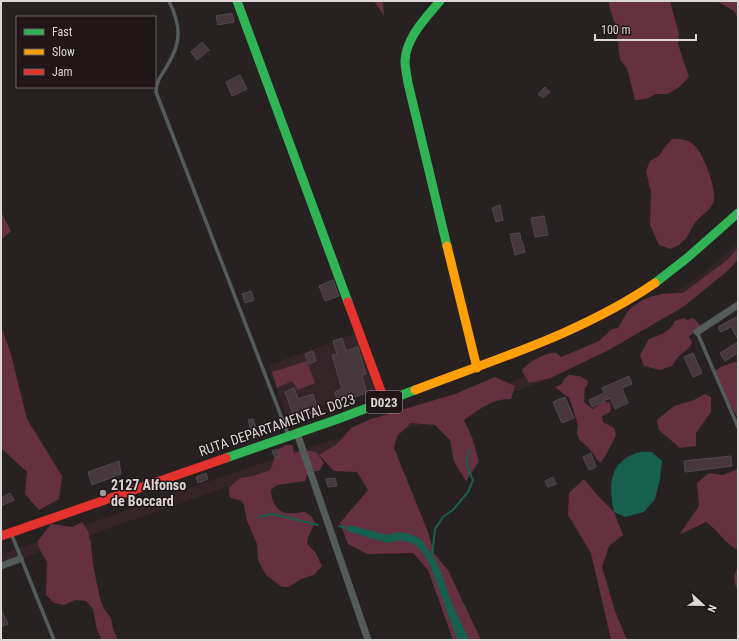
<svg xmlns="http://www.w3.org/2000/svg" width="739" height="641" viewBox="0 0 739 641" font-family="'Roboto Condensed',sans-serif">
<style>
.built{fill:#352428}
.green{fill:#653141}
.water{fill:#175f4f}
.lines{fill:none;stroke-linecap:round;stroke-linejoin:round}
.stream{stroke:#175f4f;stroke-width:2}
.building{fill:#46373c;stroke:#504a4b}
.lane{stroke:#535c59;stroke-width:3.5}
.street{stroke:#535c59;stroke-width:7}
.fast{stroke:#30b455;stroke-width:9}
.slow{stroke:#ff9f0a;stroke-width:9}
.jam{stroke:#e5322d;stroke-width:9}
.poi-dot{fill:#9d9697;stroke:#201517;stroke-width:1.5}
.labels{text-anchor:middle;stroke-width:3;stroke-linejoin:round;paint-order:stroke}
.shield{fill:#201517;stroke:#a49b9d;stroke-width:1}
.shield-label{font-size:13px;font-weight:bold;fill:#ddd5d6}
.street-label{font-size:14px;fill:#ddd5d6;stroke:#201517}
.poi-label{font-size:14px;font-weight:bold;fill:#ddd5d6;stroke:#201517;text-anchor:start}
</style>
<rect width="100%" height="100%" fill="#272122"/>
<path class="built" d="M738 243V256L613 347 552 378 436 420 300 462 1 566V554L296 451 433 409 549 368 608 337 702 274Z
M359 332 377 389 286 417 269 365Z"/>
<path class="green" d="M374 1H383L384 16Z
M609 1H670L679 34 678 44 689 77 678 88 667 94H656L646 99 635 100 627 68 620 60 616 27 609 6Z
M717 1H738V18L734 11Z
M672 139C679 139 687 139 693 144 703 151 716 188 714 200 712 211 698 216 693 226 689 232 688 238 681 243 678 246 674 247 671 249L659 245 650 225 651 192 646 171 650 161 659 156 665 147Z
M1 212 11 231 1 240Z
M738 248V260L725 273 683 307 607 351 550 378 529 383 522 371C525 364 547 351 556 353 557 354 560 356 561 357L599 341 612 329 618 328C622 322 625 314 630 309 647 294 662 293 683 293L726 261Z
M684 318 687 320 693 318 702 327 689 336 692 342 690 347 678 357 672 366 660 370 644 366 640 355 649 339C660 335 670 332 675 321Z
M1 326 11 354 27 419 62 476 59 499 39 510 25 494 27 472 1 448Z
M307 361 315 383 298 390 292 381 277 388 272 372Z
M738 361V418L729 403 721 383 714 371 723 366Z
M569 375 580 376 588 381 587 386 585 387 584 402 593 409 604 401 610 403 611 409 610 412 602 416 603 422 614 428 616 435 606 455 600 463 587 446 580 441 577 433 578 426 572 405 569 398 555 387 562 384 564 379Z
M495 377 515 386 511 399C493 398 478 410 464 420L473 440 479 462 466 481 454 462 450 440 435 425 411 423 397 436 394 448 428 532 434 553 448 570 481 640H453L428 570 413 553 367 554 348 544 340 523 368 490 357 472 334 471 319 455 337 444 351 428 371 419 455 394Z
M705 394 711 397V412L696 433V446L680 448 659 430 657 420 674 406 694 400Z
M286 445H292L294 453 306 450 316 452 324 463 319 471 308 472 305 481 277 485 271 490C271 500 277 513 288 513 294 514 299 512 305 512L312 517 315 523 308 537 307 544 315 552 322 566 314 575 301 579 289 587H282L266 575 258 560 257 544 247 521 244 505 242 501 231 498 229 494V488L240 478 253 476 270 470 278 449Z
M738 469V550C724 543 719 531 706 522L679 535 699 506 697 483 709 473 723 475Z
M584 479 599 497 614 512 623 535 609 546 602 567 615 611 627 640H611L591 553 568 515 569 493Z
M82 522 88 531 91 543 93 565 100 598 104 609 111 618 113 629 118 640H102L97 630 93 609 86 601 75 600 64 605 54 603 46 595 47 562 41 552 37 542 51 524 73 527Z
M738 567V590C733 582 733 576 738 567Z"/>
<path class="water" d="M652 452 662 461 660 479 655 499 644 512 625 517 614 512C609 489 608 464 634 454 639 451 647 452 652 452Z
M349 525 388 535 398 532 410 534 421 539 438 564 452 604 469 640H459L456 636 430 565 423 553 414 544 400 540 388 543 347 531Z"/>
<g class="lines">
<path class="stream" d="M259 517 273 514 318 525
M339 526 349 529
M432 556 435 529 443 517 453 510 468 492 473 480C467 467 464 463 470 450"/>
</g>
<path class="building" d="M232 13 234 22 218 25 216 16Z
M202 42 209 50 197 60 191 52Z
M240 75 247 89 232 96 226 82Z
M545 87 550 92 543 98 538 94Z
M500 205 503 220 496 222 492 208Z
M544 216 548 235 535 237 531 218Z
M520 233 521 241H522L525 252 515 255 510 234Z
M333 280 339 296 325 301 319 286Z
M251 291 254 300 245 303 242 294Z
M738 316V339L731 327 721 332 718 327Z
M342 338 346 351 358 347 366 374 362 375 367 393 338 402 335 392 342 389 332 355 337 354 333 341Z
M738 342V353L725 361 720 353Z
M313 351 316 361 309 364 305 354Z
M693 353 702 373 693 377 684 357Z
M629 376 632 384 622 388 628 403 615 409 610 398 592 407 589 400 604 393 602 388Z
M294 388 298 399 313 394 319 412 311 415 309 411 294 417 285 392Z
M565 397 574 418 562 423 553 402Z
M253 419 256 428 251 430 248 420Z
M277 449 280 456 275 458 272 451Z
M591 453 596 467 589 470 583 457Z
M731 456 732 466 685 472 684 461Z
M119 461 121 474 92 485 88 472Z
M206 473 208 479 198 483 196 477Z
M553 477 556 484 548 487 545 481Z
M335 478 337 486 328 487 326 479Z
M10 493 14 500 1 506V498Z
M1 609 8 624 1 627Z"/>
<g class="lines">
<path class="lane" d="M169 1C181 26 182 42 167 66 162 75 156 81 156 92L288 434
M697 332 738 427
M11 533 54 640"/>
<path class="street" d="M697 332 738 305
M297 433 368 640
M1 566 20 559"/>
<path class="fast" d="M237 1 348 302
M440 1C426 18 406 37 405 61 405 68 407 76 408 83L447 246
M655 283 687 258 738 213
M226 458 338 419 415 390"/>
<path class="slow" d="M447 246 477 368
M415 390C496 359 582 333 655 283"/>
<path class="jam" d="M348 302 385 402
M1 536 226 458"/>
</g>
<circle class="poi-dot" cx="103" cy="493" r="4"/>
<g class="labels">
<rect class="shield" x="366" y="391" width="36" height="22" rx="3"/>
<g class="shield-label">
<text x="384" y="407">D023</text>
</g>
<g class="street-label">
<text transform="translate(277 425) rotate(-19)" y="5">RUTA DEPARTAMENTAL D023</text>
</g>
<g class="poi-label">
<text x="111" y="490">2127 Alfonso<tspan x="111" dy="16">de Boccard</tspan></text>
</g>
</g>
<rect width="739" height="641" fill="none" stroke="#ddd5d6" stroke-width="4"/>
<rect x="16" y="16" width="140" height="72" fill="#201517" stroke="#6c6263"/>
<rect x="24" y="29" width="20" height="6" fill="#30b455" stroke="#6c6263"/>
<text x="52" y="36" font-size="12" fill="#ddd5d6">Fast</text>
<rect x="24" y="49" width="20" height="6" fill="#ff9f0a" stroke="#6c6263"/>
<text x="52" y="56" font-size="12" fill="#ddd5d6">Slow</text>
<rect x="24" y="69" width="20" height="6" fill="#e5322d" stroke="#6c6263"/>
<text x="52" y="76" font-size="12" fill="#ddd5d6">Jam</text>
<g transform="translate(703 605) rotate(112)" stroke="#201517" stroke-width="3" paint-order="stroke">
<path d="M0-3L7 15L0 10L-7 15Z" fill="#ddd5d6"/>
<text y="-6" font-size="11" font-weight="bold" text-anchor="middle" fill="#ddd5d6">N</text>
</g>
<path d="M595 34v6h101v-6" fill="none" stroke="#ddd5d6" stroke-width="2"/>
<text x="601" y="34" font-size="12" fill="#ddd5d6" stroke="#201517" stroke-width="3" paint-order="stroke">100 m</text>
</svg>
